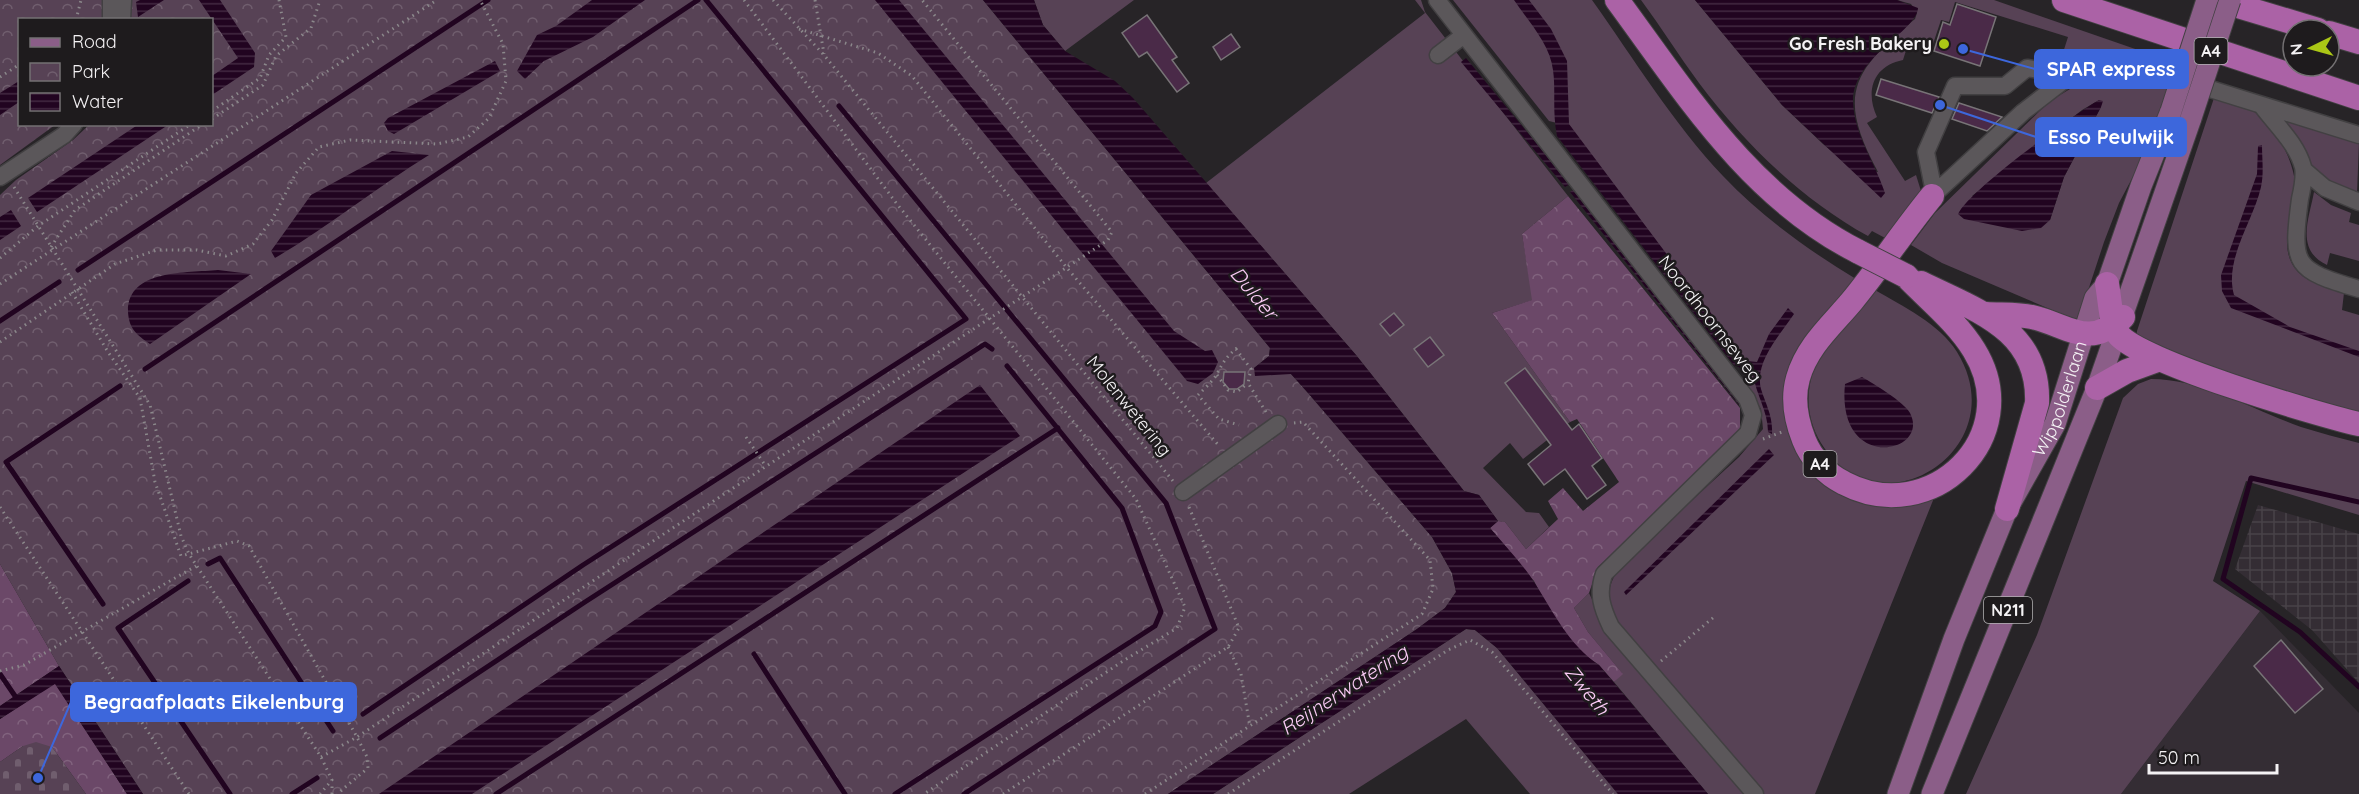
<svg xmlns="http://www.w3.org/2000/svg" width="2359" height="794" viewBox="0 0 2359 794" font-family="Quicksand,sans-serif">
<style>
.built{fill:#342d34}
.industrial{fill:url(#industrial-grid)}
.grass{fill:#574255;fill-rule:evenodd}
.forest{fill:url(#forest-crowns)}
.cemetery{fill:url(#cemetery-stones)}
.park{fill:url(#park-crowns)}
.water{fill:url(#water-rules)}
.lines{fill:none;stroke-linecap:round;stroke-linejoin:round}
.stream{stroke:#210420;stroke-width:5}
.building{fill:#4a2a48;stroke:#787477;stroke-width:1.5}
.minor-casing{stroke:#424042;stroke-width:19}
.major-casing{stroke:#424042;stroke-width:23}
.highway-casing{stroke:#424042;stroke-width:26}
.path{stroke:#8b888b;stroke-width:3;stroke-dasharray:1.5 4.5;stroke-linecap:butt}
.minor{stroke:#5b575a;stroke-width:16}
.major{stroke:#8b5e88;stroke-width:21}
.highway{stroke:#ab62a6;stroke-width:24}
.major-bridge-casing{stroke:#424042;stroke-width:23;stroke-linecap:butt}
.highway-bridge-casing{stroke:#424042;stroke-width:26;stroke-linecap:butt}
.major-bridge{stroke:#8b5e88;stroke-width:21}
.highway-bridge{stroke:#ab62a6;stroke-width:24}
.poi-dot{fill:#abc716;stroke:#1e1b1d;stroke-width:2}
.labels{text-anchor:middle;stroke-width:5;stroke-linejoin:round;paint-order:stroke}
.shield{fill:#1e1b1d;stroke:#b4b2b4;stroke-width:1.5}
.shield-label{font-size:16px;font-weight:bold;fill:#f4f2f4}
.poi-label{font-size:18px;font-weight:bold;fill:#f4f2f4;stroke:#1e1b1d;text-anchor:end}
.street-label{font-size:18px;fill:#f4f2f4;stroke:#1e1b1d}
.water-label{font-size:20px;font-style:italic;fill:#fcccf7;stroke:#1e1b1d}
.leader{fill:none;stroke:#3d67dc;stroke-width:2}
.callout-dot{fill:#3d67dc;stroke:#1e1b1d;stroke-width:2}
.callout{fill:#3d67dc;stroke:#3d67dc;stroke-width:2}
.callout-label{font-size:20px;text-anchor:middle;font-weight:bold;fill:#fff}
</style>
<defs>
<pattern id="industrial-grid" width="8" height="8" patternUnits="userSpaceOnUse" patternTransform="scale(1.5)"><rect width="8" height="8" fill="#342d34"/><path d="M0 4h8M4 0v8" fill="none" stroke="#484248"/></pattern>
<pattern id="forest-crowns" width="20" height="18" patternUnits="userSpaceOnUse" patternTransform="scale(1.5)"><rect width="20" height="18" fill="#6b4868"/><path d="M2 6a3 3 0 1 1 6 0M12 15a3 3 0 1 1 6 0" fill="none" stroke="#81637e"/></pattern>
<pattern id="cemetery-stones" width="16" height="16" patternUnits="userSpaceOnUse" patternTransform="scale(1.5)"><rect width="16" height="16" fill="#574255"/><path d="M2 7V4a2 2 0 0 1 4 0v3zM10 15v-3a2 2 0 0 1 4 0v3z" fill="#705e6e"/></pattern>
<pattern id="park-crowns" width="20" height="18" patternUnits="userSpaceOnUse" patternTransform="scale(1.5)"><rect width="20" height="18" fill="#574255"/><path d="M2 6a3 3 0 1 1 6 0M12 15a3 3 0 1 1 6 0" fill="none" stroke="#705e6e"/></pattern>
<pattern id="water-rules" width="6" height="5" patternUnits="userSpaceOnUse" patternTransform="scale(1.5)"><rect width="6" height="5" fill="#210420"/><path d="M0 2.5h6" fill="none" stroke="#422941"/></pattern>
</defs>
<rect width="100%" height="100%" fill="#272427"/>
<path class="built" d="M2260 611 2359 713V794H2121Z"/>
<path class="industrial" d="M2258 505 2359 534V683L2312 630 2235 569Z"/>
<path class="grass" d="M1034 0H1134L1065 51 1043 25Z
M1415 0H1421L1425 12 1568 196 1522 234 1533 300 1492 313 1570 422 1523 459 1510 443 1483 468 1526 512 1539 513 1549 527 1526 549 1505 522 1498 521 1479 495 1464 491 1356 355 1206 183 1425 13Z
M1453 0H1592C1634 59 1673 123 1723 176 1762 217 1808 250 1856 279L1794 366 1817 471 1936 493 1815 794H1763L1615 620C1606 596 1607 583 1623 564L1739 457 1763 429 1761 409 1745 383 1758 370 1747 363 1565 125 1549 121Z
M1641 0H1695L1782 105 1823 144 1852 168 1878 172C1837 96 1851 72 1915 19L1917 13 1911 4 1897 0H1994L2141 51 2099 53 2077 62H2060L2068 37 1955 2 1949 22 1941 20 1932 47 1909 41 1903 60C1873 66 1865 91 1877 117L1867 123 1905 181 1916 175 1921 191 1887 239 1872 231 1868 236C1801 199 1745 144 1699 83 1679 56 1661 27 1641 0Z
M2112 76 2144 77 2170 85 2148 148 2119 203 2104 242 2078 321 1942 263 1911 245 1935 213 2050 101 2080 83ZM2099 100 2101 107 2064 177 2050 220 1972 196 2082 110Z
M2214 98C2225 101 2238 103 2249 109 2274 121 2298 165 2295 193 2292 219 2277 249 2298 272 2310 284 2329 288 2344 293L2342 310 2359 315V420L2136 339 2137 331Z
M2287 121 2359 142 2357 194C2350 191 2341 190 2335 186 2318 176 2288 139 2287 121Z
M2314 192 2331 205 2351 213 2349 222 2359 225V261L2330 253 2327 265C2295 250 2309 219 2314 192Z
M1875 290C1902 306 1940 324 1957 352 2017 449 1878 537 1821 443 1807 420 1805 394 1814 369 1823 346 1858 310 1875 290Z
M2151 379C2203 379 2253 410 2301 427 2320 433 2340 438 2359 443V515L2246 481 2213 581 2260 611 2121 794H1966L2037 635 2123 398 2138 384Z
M1589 593 1597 610 1746 794H1708L1614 682 1622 673 1588 632 1574 608Z
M1466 629 1475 630 1497 648 1618 794H1530L1466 719 1349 794H1213Z"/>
<path class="forest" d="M1568 196 1740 408V428L1728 445 1598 567 1589 593 1574 608 1588 632 1623 674 1614 682 1599 665 1581 653 1552 615 1534 581 1490 528 1498 521 1505 522 1526 549 1558 519 1548 501 1563 488 1583 511 1619 482 1577 419 1570 422 1492 313 1532 300 1522 234Z
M0 564 59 666 0 706Z
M55 683 127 794H86L52 747 23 746 0 762V719Z"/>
<path class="cemetery" d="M36 742 52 747 86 794H0V762L23 746Z"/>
<path class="park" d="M0 0H105L106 19 20 20V124L55 125 0 165Z
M130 0H983L1270 348 1269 356 1254 368 1291 374 1308 393 1432 537 1452 573 1456 592 1445 608 1417 629 1168 794H143L59 666 0 564V195L16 180 73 140 89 125 212 124V20L130 19Z"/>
<path class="water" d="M140 0H164L138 17 136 2Z
M199 0H220L255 53 254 67 212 95V76L238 58Z
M592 0H645L593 37 544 61 525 79 517 71 537 35 556 26Z
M875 0H899L1174 331 1205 351 1212 350 1218 362 1213 373 1198 384 1187 381Z
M983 0H1034L1043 25 1065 51 1115 81 1133 98 1356 355 1464 491 1479 495 1498 521 1490 528C1505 546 1522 563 1534 582 1554 613 1568 644 1599 665L1708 794H1618L1497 648 1475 630 1466 629 1213 794H1168L1417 629 1445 608 1456 592 1452 573 1432 537 1308 393 1291 374 1255 376 1254 368 1269 356 1270 348Z
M1514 0H1529L1551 29 1567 61 1569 124 1747 361 1757 362 1769 334 1788 308 1794 314C1780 335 1754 362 1761 389 1766 405 1773 416 1772 434L1768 432C1768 411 1756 395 1753 374L1734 365 1557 136C1552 111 1556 92 1553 70 1550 44 1528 21 1514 0Z
M1695 0H1897L1918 8C1917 31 1853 57 1853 101 1854 135 1875 162 1885 193L1881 198 1782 105Z
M1466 58 1570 184 1565 187 1461 62Z
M495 61 500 71 394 134 388 131 384 123 388 118Z
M19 81V102L0 115V93Z
M2099 100 2103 101 2101 107 2064 177 2050 220 2041 228 2022 231 1964 219 1958 214C1969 190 2073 115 2099 100Z
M139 124 168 125 37 212 28 198Z
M2262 145C2262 158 2264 174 2261 187 2253 222 2224 259 2234 295L2290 327 2359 351V357L2231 308 2222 291 2221 275 2257 174 2258 146Z
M392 151 429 155C376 188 328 227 275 258L271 251 311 195Z
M1575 189 1743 401 1739 405 1570 192Z
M11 210 21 226 0 240V217Z
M218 270 251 274 150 344C137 335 129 329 128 312 127 269 187 273 218 270Z
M1862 377C1874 384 1904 402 1910 413 1931 454 1836 473 1845 384Z
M980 385 1020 436 472 794H379Z
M1769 449 1774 455 1626 595 1624 592Z
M59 666 143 794H127L55 684 0 719V706Z"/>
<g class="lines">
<path class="stream" d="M839 106 1166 503 1215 629 964 794
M78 270 488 0
M0 321 59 282
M145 369 698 0
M2359 502 2251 478 2223 579 2300 632 2359 687
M208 564 220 558 333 731
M188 581 118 628 230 794
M103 604 6 462 120 386
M754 654 845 794
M0 674 15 696
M363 714 583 565 966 319 706 0
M380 738 585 602 985 344 992 349
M292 794 317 778
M496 794 1058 428
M895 794 1155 626 1161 612 1122 508 1007 366"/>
</g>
<path class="building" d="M1957 4 1996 17 1980 66 1934 51 1943 22 1950 25Z
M1147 15 1177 57 1172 60 1189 83 1177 92 1147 52 1139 57 1122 33Z
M1231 34 1240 47 1221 60 1213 47Z
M1881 79 1939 97 1932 113 1876 95Z
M1959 103 2002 117 1987 131 1952 119Z
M1394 313 1404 325 1390 336 1380 324Z
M1430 337 1444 355 1428 367 1414 349Z
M1525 368 1572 430 1579 424 1602 458 1592 466 1606 485 1587 499 1565 469 1544 485 1528 464 1551 445 1505 383Z
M1224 372H1245L1244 384 1237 389H1229L1223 382Z
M2281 640 2323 689 2295 713 2254 666Z"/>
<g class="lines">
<defs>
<path id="minor" d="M111 0V20
M1437 0 1747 399 1753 415 1748 433 1604 574C1597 594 1602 608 1611 627L1755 794
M122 20 123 0
M1438 55 1464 35
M2262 106C2276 125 2297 144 2303 167 2305 176 2302 190 2300 199 2291 266 2294 270 2359 289
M2304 170 2325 188 2359 202
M0 177 64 135 74 124
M1932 196 2023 112 2071 75 2086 65 2104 61H2120L2359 135
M1932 196 1933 187 1926 152 1955 86H2005L2027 68 2071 75
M1183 492 1278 424"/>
<g id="major">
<path id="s1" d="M1898 794 1954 639 2007 509 2055 424 2095 298 2107 284 2141 186 2171 111"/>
<path d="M1932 794 2097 388 2191 118"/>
</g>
<path id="highway" d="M1617 0C1687 95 1750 197 1859 252
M2064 0 2359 98
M2218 0 2318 30
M2329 33 2359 42
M1906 276C1928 299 1957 322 1974 350 2027 436 1931 529 1844 483 1826 474 1811 458 1804 440 1796 420 1792 399 1798 378 1807 346 1832 325 1852 301 1880 267 1904 230 1932 196
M1921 283C1975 310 2040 329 2037 403L2007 509
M2107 284C2110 299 2110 321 2118 334 2137 361 2319 415 2359 424
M1986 314C2001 315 2018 314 2032 317 2068 325 2088 350 2123 317
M2097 388 2127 371 2160 359"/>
</defs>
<use href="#minor" class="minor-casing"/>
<use href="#major" class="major-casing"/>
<use href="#highway" class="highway-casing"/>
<path class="path" d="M744 0 897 204 1136 499 1185 607 1177 628 1123 661 924 794
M773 0 824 55 1173 481
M815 0 824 54
M76 20 81 0
M799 29 878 53 912 76 1067 268 1220 447
M0 77 20 64
M212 111 260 78 269 55 286 37 279 0
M212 119 263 85 276 56 311 28 320 0
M14 187 150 405 181 536 189 554 321 757 332 780 320 794
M51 247 75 210 203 124
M0 258 38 226 191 124
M0 284 437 0
M72 292 108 352 140 398 155 482 181 556 237 541 249 546 357 737 367 757 368 768 337 794
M0 342 115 264 157 250H197L226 256 253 244 272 220 296 173 319 147 350 140 437 144 468 137 489 118 506 81 503 44 480 0
M1237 348C1227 356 1223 362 1217 374 1213 381 1204 389 1198 395L1219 419 1239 425
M1236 349 1251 369 1248 383 1266 412
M1217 375 1228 390 1237 392 1248 383
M746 437 765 465
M1763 439 1782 432
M0 507 189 794
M1228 647 1241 674 1250 727
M1661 661 1714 617
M0 671 24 665 196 566
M321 757 357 737 1108 240 1112 232 922 0
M332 794V782
M1003 794 1228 647 1239 628 1189 507
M1145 794 1422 614 1433 589 1430 560 1303 422 1294 423
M1228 794 1448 650 1470 640 1492 652 1613 794"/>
<use href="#minor" class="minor"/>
<use href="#major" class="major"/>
<use href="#highway" class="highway"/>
<defs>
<path id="major-bridge" d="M2171 111 2207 0
M2191 118 2230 0"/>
<path id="highway-bridge" d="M1859 252 1906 276"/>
</defs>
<use href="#major-bridge" class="major-bridge-casing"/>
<use href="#highway-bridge" class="highway-bridge-casing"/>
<use href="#major-bridge" class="major-bridge"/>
<use href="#highway-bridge" class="highway-bridge"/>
</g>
<circle class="poi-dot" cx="1944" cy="44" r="6"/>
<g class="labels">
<g class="shield">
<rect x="2194.5" y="38" width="33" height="26" rx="4.5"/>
<rect x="1803.5" y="451" width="33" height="26" rx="4.5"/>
<rect x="1984" y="597" width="48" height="26" rx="4.5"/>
</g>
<g class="shield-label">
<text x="2211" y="57">A4</text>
<text x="1820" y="470">A4</text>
<text x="2008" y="616">N211</text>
</g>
<g class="poi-label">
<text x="1932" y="50">Go Fresh Bakery</text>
</g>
<g class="street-label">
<text transform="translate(1710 319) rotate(52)" y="6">Noordhoornseweg</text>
<text dy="6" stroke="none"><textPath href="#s1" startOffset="428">Wippolderlaan</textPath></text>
<text transform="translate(1129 406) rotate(51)" y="6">Molenwetering</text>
</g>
<g class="water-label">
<text transform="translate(1254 293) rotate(50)" y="7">Dulder</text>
<text transform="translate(1344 690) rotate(-33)" y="7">Reijnerwatering</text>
<text transform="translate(1587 690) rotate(51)" y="7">Zweth</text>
</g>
</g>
<path class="leader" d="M1963 49L2035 69M1940 105L2036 137M38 778L71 702"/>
<g class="callout-dot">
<circle cx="1963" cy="49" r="6"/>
<circle cx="1940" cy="105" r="6"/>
<circle cx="38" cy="778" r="6"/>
</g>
<g class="callout">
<rect x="2035" y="50" width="153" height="38" rx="6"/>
<rect x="2036" y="118" width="150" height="38" rx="6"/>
<rect x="71" y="683" width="285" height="38" rx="6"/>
</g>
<g class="callout-label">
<text x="2111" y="76">SPAR express</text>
<text x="2111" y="144">Esso Peulwijk</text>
<text x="214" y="709">Begraafplaats Eikelenburg</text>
</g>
<rect x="18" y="18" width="195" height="108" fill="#1e1b1d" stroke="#747173" stroke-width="1.5"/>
<rect x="30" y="38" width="30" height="9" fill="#8b5e88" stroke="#747173" stroke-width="1.5"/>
<text x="72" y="48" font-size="18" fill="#f4f2f4">Road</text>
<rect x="30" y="63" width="30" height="18" fill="url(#park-crowns)" stroke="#747173" stroke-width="1.5"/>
<text x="72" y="78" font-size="18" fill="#f4f2f4">Park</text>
<rect x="30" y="93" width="30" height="18" fill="url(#water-rules)" stroke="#747173" stroke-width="1.5"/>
<text x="72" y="108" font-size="18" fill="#f4f2f4">Water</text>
<g transform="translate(2311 48) rotate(265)"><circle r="28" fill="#1e1b1d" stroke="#747173" stroke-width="1.5"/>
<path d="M0-4.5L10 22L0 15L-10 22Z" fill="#abc716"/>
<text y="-9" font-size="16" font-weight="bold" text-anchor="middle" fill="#f4f2f4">N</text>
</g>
<path d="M2149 764v9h128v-9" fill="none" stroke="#f4f2f4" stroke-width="3"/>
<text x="2158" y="764" font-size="18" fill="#f4f2f4" stroke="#1e1b1d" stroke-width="4.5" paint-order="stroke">50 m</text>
</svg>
